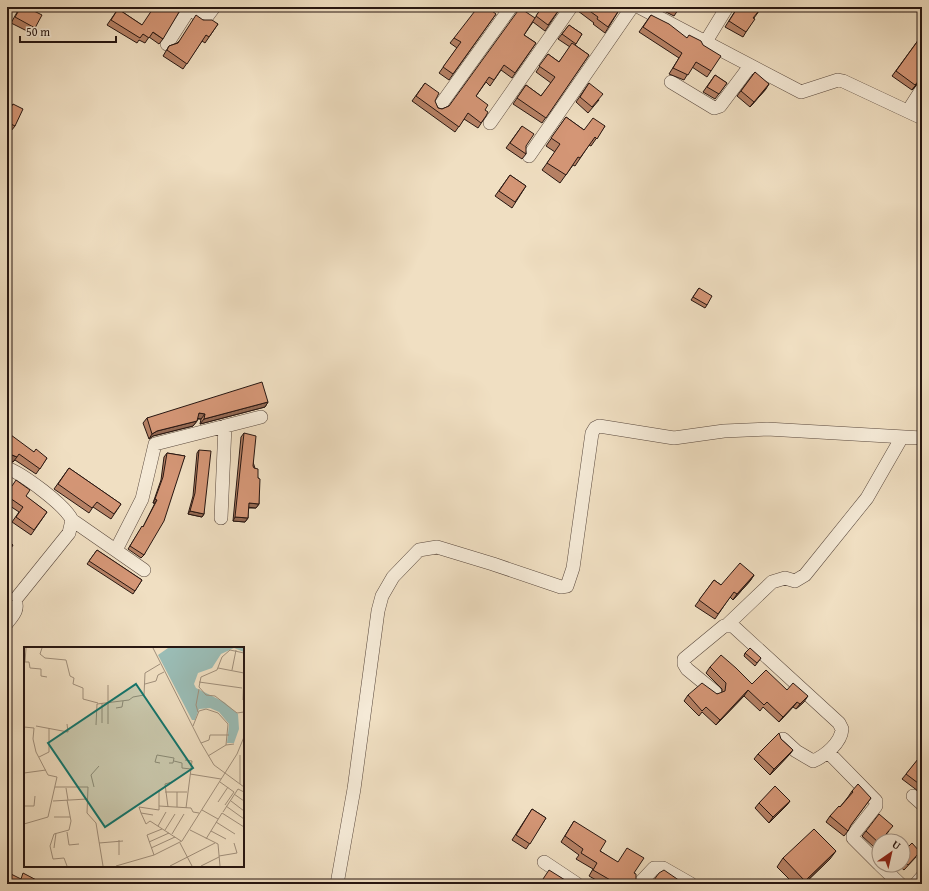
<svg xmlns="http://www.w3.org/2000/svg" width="929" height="891" viewBox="0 0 929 891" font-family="'Gentium Book Plus',serif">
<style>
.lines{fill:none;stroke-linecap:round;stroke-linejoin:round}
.minor-casing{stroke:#59483d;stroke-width:14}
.minor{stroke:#f5ead7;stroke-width:13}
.wall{fill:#b68165;stroke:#271611}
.shaded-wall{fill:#946953;stroke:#271611}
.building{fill:#d49676;stroke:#271611}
.inset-road{fill:none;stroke:#a08f7b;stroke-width:1}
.view{fill:#0f766e;fill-opacity:0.15;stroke:#0f766e;stroke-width:2}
.inset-edge{fill:none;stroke:#271611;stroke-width:2}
</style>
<rect width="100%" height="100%" fill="#f0dfc2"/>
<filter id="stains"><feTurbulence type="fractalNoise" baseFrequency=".005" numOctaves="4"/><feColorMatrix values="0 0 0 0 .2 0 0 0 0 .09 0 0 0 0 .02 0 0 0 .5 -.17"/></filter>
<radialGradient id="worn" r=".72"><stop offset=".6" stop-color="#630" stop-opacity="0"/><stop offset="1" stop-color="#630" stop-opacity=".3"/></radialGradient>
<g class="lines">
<defs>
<path id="minor" d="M188 7 202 18 205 19 214 7
M639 7 801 92 838 80 843 81 922 118
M705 43 727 7
M167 44 190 8
M671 82 714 108 720 106 750 66
M439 107 511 7
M908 111 922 89
M490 123 571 7
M529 156 632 7
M7 468C23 474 65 505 72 520L69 533 15 600C19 610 13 615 7 623
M221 518 225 426
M72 520 144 570
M116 550 142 499 155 444 261 417
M727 625 772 582 785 578 795 581 805 575 867 498 902 437
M715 692 687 669 684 664V659L724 626H733L839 723 842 729C841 743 825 756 813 761L796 751 783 739
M828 752 876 801V806L853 835V838L879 864
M913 796 922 804
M544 862 577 884
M880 865 900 884
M337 884 354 789 378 611 382 596 393 577 419 550 437 547 493 564 561 587 567 586 573 568 592 433 595 428 599 426 674 438 724 431 767 429 922 438
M639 884 654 868H663L691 884
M916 884 922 877"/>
</defs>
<use href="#minor" class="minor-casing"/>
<use href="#minor" class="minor"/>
</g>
<path class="wall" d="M20 7H26L35 28 31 33 11 23Z
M542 7H561L545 31 533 22 524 35 536 43 512 78 501 70 490 86 486 82 476 96 485 110 486 116 478 128 464 119 455 132 412 101 425 83 438 108 442 109 449 106 535 18Z
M578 7H621L605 33 593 24 594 23 578 11Z
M656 7H680L674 16Z
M737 7H762L754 18 746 32 743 37 725 27 737 8Z
M118 9 163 39 159 44 149 37 145 43 139 40 137 43 107 25Z
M496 14 449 80 439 73 457 48 450 43 454 38Z
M651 15 711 71 707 77 692 67 684 80 669 74 679 58 639 32Z
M203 20 218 24 205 43 202 41 183 69 163 56 169 46 177 43Z
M569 25 582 34 575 45 589 55 542 123 513 104 526 85 541 96 551 83 536 72 548 54 559 62 570 47 558 39Z
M922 35V82H919L912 90 892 76Z
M755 72 766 89 750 107 737 96Z
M715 75 727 83 715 99 703 92Z
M589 83 599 100 588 113 576 102Z
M922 103V109L919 108Z
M13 104 15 126 11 131 7 129V105L11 107Z
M566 117 584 130 605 126 591 146 589 145 575 166 573 165 560 183 542 170 555 152 546 146Z
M522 126 526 154 522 159 506 148Z
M510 175 526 186 512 208 495 196Z
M699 288 707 305 705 308 691 300Z
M268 402 265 407 200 424 201 419H198L197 421 193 426 153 436 149 439 143 423 147 418Z
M244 433 258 478 259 504 256 508H248V518L245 522 233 521 241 437Z
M7 441 34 452 47 458 36 474 15 460 13 462 7 459Z
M199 450 204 514 202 517 188 514 193 496 197 453Z
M167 453 185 456 144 555 141 558 128 549 140 530 143 527 155 503H153L161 480 164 457Z
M69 468 121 504 111 519 93 507 89 513 54 489Z
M7 483 47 512 31 535 12 522 19 512 7 504Z
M97 550 142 580 133 594 87 564Z
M754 575 750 581 733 600 730 597 715 619 695 606 714 580 721 585Z
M745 653 761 658 755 666 744 656Z
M710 667 752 684 787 690 804 702 796 709 793 707 779 722 763 707 760 711 744 696 716 725 702 712 699 716 684 701 688 695 717 694 722 693V689L706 673Z
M781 739 793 750 789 755 770 775 754 759 758 754Z
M922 755V794L902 779Z
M852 791 871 798 850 826 848 831 844 836 826 822 830 816 840 807 848 797Z
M790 801 786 806 769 823 755 808 759 803Z
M532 809 546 818 526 849 512 840Z
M574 821 600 851 634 873 636 881 639 884H603L589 876 593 869 576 859 579 855 561 842Z
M866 831H889L881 841H879V843L875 848 862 836Z
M903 852 916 857 904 870 898 865H903Z
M783 858 830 859 804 884H794L777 867Z"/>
<path class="shaded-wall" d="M922 77V82H919L912 90Z
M769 84 766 89 750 107 754 102Z
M268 402 265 407 200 424 204 419Z
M199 413 205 414 201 419 196 418Z
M197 421 193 426 153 436 149 439 152 434 157 431Z
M12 455 17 457 13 462 8 460Z
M155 499 157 500 155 503H153Z
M249 503 259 504 256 508 246 507Z
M190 511 204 514 202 517 188 514Z
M235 517 248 518 245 522 233 521Z
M754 575 750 581 733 600 737 594Z
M748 690 744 696 716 725 720 720Z
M808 696 804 702 796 709 800 704Z
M797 702 793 707 779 722 783 717Z
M793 750 789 755 770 775 774 769Z
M790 801 786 806 769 823 773 817Z
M836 851 830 859 804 884H802L805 881Z"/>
<path class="building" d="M21 7H26L42 15 35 28 15 17Z
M154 7H182L163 39 153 32 149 38 143 34 140 38 111 20 118 9 142 25Z
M478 7H487L496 14 453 74 443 67 461 42 454 38Z
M542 7H561L548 25 536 16Z
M584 7H621L608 27 597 19 598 17Z
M671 7H680L677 11Z
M738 7H762L753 18 755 19 746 32 729 21Z
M520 8 535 18 524 35 536 43 515 73 504 65 494 80 489 77 476 96 488 105 485 110 488 112 486 116 481 123 468 113 459 127 416 96 425 83 439 93 435 101 438 108 442 109 449 106Z
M196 15 203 20H212L218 24 209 37 206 35 187 64 167 50 169 46 178 43Z
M651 15 669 24 687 38 689 35 701 41 703 45 721 56 711 71 696 62 688 75 673 68 682 53 643 27Z
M569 25 582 34 576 44 562 34Z
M922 35V77L915 85 896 71Z
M572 43 589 55 546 118 517 98 526 85 541 96 555 77 539 66 548 54 559 62Z
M755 72 769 84 754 102 741 91Z
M715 75 727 83 719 94 707 87Z
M589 83 603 94 592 107 580 97Z
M13 104 23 109 15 126 7 122V105L11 107Z
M566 117 584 130 593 118 605 126 597 139 595 137 580 158 578 157 566 175 547 163 560 144 551 138Z
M522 126 534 134 526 146V154L510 143Z
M510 175 526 186 515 202 499 191Z
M699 288 712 296 707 305 693 297Z
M262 382 268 402 204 419 205 414 199 413 197 421 157 431 152 434 147 418Z
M244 433 256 436 253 466 254 468 258 469V478L260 479 259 504 249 503 248 518 235 517Z
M11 435 34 452 36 449 47 458 40 469 19 454 17 457 12 455 7 451V441Z
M199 450 211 451 204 514 190 511 195 493Z
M167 453 185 456 164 521 144 555 130 546 142 526 143 527 157 500 155 499 163 477Z
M69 468 121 504 114 514 97 502 92 508 58 484Z
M16 480 30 490 26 496 47 512 34 530 16 517 23 507 7 496V483L12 486Z
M7 540 13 545 7 555Z
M97 550 142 580 135 591 89 561Z
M740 563 754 575 737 594 734 592 718 614 699 600 714 580 721 585Z
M7 596 12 600 9 607 7 609Z
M750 648 761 658 757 663 745 653Z
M721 655 736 668 752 684 766 670 787 690 793 683 808 696 800 704 797 702 783 717 767 702 764 705 748 690 720 720 706 707 702 711 688 695 702 683 717 694 725 691 726 683 710 667Z
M779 733 781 739 793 750 774 769 758 754Z
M922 754V786L906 774Z
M858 784 871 798 851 825 848 831 830 816 839 806 840 807 853 792 852 791Z
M775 786 790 801 773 817 759 803Z
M532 809 546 818 530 844 516 835Z
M879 814 893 826 880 841H879V843L866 831Z
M574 821 606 841 600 851 618 862 627 848 644 858 634 873 636 874V881L639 884H613L611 883 612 881 593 870 597 863 581 853 583 849 565 836Z
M814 829 836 851 805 881 783 858Z
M912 843 920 852 908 865 903 861V852Z
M549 870 565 880 562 884H544L541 882Z
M664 870 683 883 684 881 690 884H651L659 873Z
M7 872 21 879 23 873 44 884H7Z"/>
<g transform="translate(24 647)">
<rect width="220" height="220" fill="#f0dfc2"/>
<path d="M144 1H220V5L210 1 197 7 188 21 174 26 170 37 172 41 200 55 214 67 215 82 210 96H203L205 77 195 65 186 61 175 62 171 73H168L134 8Z" fill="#9abcb5"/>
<path class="inset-road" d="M18 1 16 7 21 11 42 13 46 29 50 31 49 37 59 41V52L74 56M129 1 177 96 190 118 201 126M220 6 206 3 198 10 193 23 177 30 175 40 182 48 191 49 213 66 220 65M0 15H5L6 21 17 22V29L23 30M1 15 2 1M194 21 220 26M208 23 212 3M175 35 218 41M121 37 132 34 134 28 140 25M84 38V77M219 53 220 23M92 61 98 60 99 54M174 65 172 58 175 42M78 76V56M72 78 73 57 105 53 109 50 120 48 121 26 136 17M12 79 44 85 43 77M169 79 175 64 182 62 194 66 204 77 202 98 210 97M0 80 10 81 9 92 12 105 24 128 33 130 24 170 0 177M177 96 185 93 186 88H205M184 109 202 98M15 110 25 105V81M161 113 168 114 162 161M150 114 158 116V121L167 122M136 116 131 115 133 108 150 111 149 116H145M0 126 22 123M201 126 220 140M166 127 197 132M196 135 210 145 201 158M216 137V108M31 140H64L63 166 72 176 79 219M70 140 67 128 75 119M42 141 44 153M135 143V163L115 160 117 166 122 177 126 174 157 194M141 145H163M210 147 220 154M29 154 63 152M207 154 220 164M194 155 204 140M0 159H10L11 149M135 159 167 161 169 165 175 166M202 159 220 172M144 160 141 137 148 135M153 160V145M178 163 194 172M199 165 214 142 220 145M117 166 129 168M30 170H46M192 175 211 187M134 179 142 165M141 183 151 167M166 183 194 197 196 219M187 184 202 192M43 185 45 198 55 197M148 187 160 167M182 192 198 166 220 180M125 195 145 186M75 196 99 194M156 196 168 219M30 201 32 186M127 201 151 190M95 208V193M130 208 123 188 138 182M195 209 213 206 210 196M43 219 40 211 29 212 26 199 30 187 45 183 47 174 43 153M92 219 130 208 158 194 213 107 220 90M146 219 191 196M177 219 195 210"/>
<path class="view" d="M112 37 169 121 81 180 24 96Z"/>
<rect width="220" height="220" class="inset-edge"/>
</g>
<rect width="929" height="891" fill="none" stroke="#f0dfc2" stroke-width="24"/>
<rect x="8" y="8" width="913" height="875" fill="none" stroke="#271611" stroke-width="2"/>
<rect x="12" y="12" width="905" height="867" fill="none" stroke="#271611"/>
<g transform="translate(891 853) rotate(34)"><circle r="19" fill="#f5ead7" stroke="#a39588"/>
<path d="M0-3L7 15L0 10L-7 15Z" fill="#8f2418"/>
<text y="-6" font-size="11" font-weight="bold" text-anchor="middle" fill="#271611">U</text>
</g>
<path d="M20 36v6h96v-6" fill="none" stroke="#271611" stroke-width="2"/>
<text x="26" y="36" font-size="12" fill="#271611" stroke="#f5ead7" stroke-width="3" paint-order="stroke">50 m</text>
<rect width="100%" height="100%" filter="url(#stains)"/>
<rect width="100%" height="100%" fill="url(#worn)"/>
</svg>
